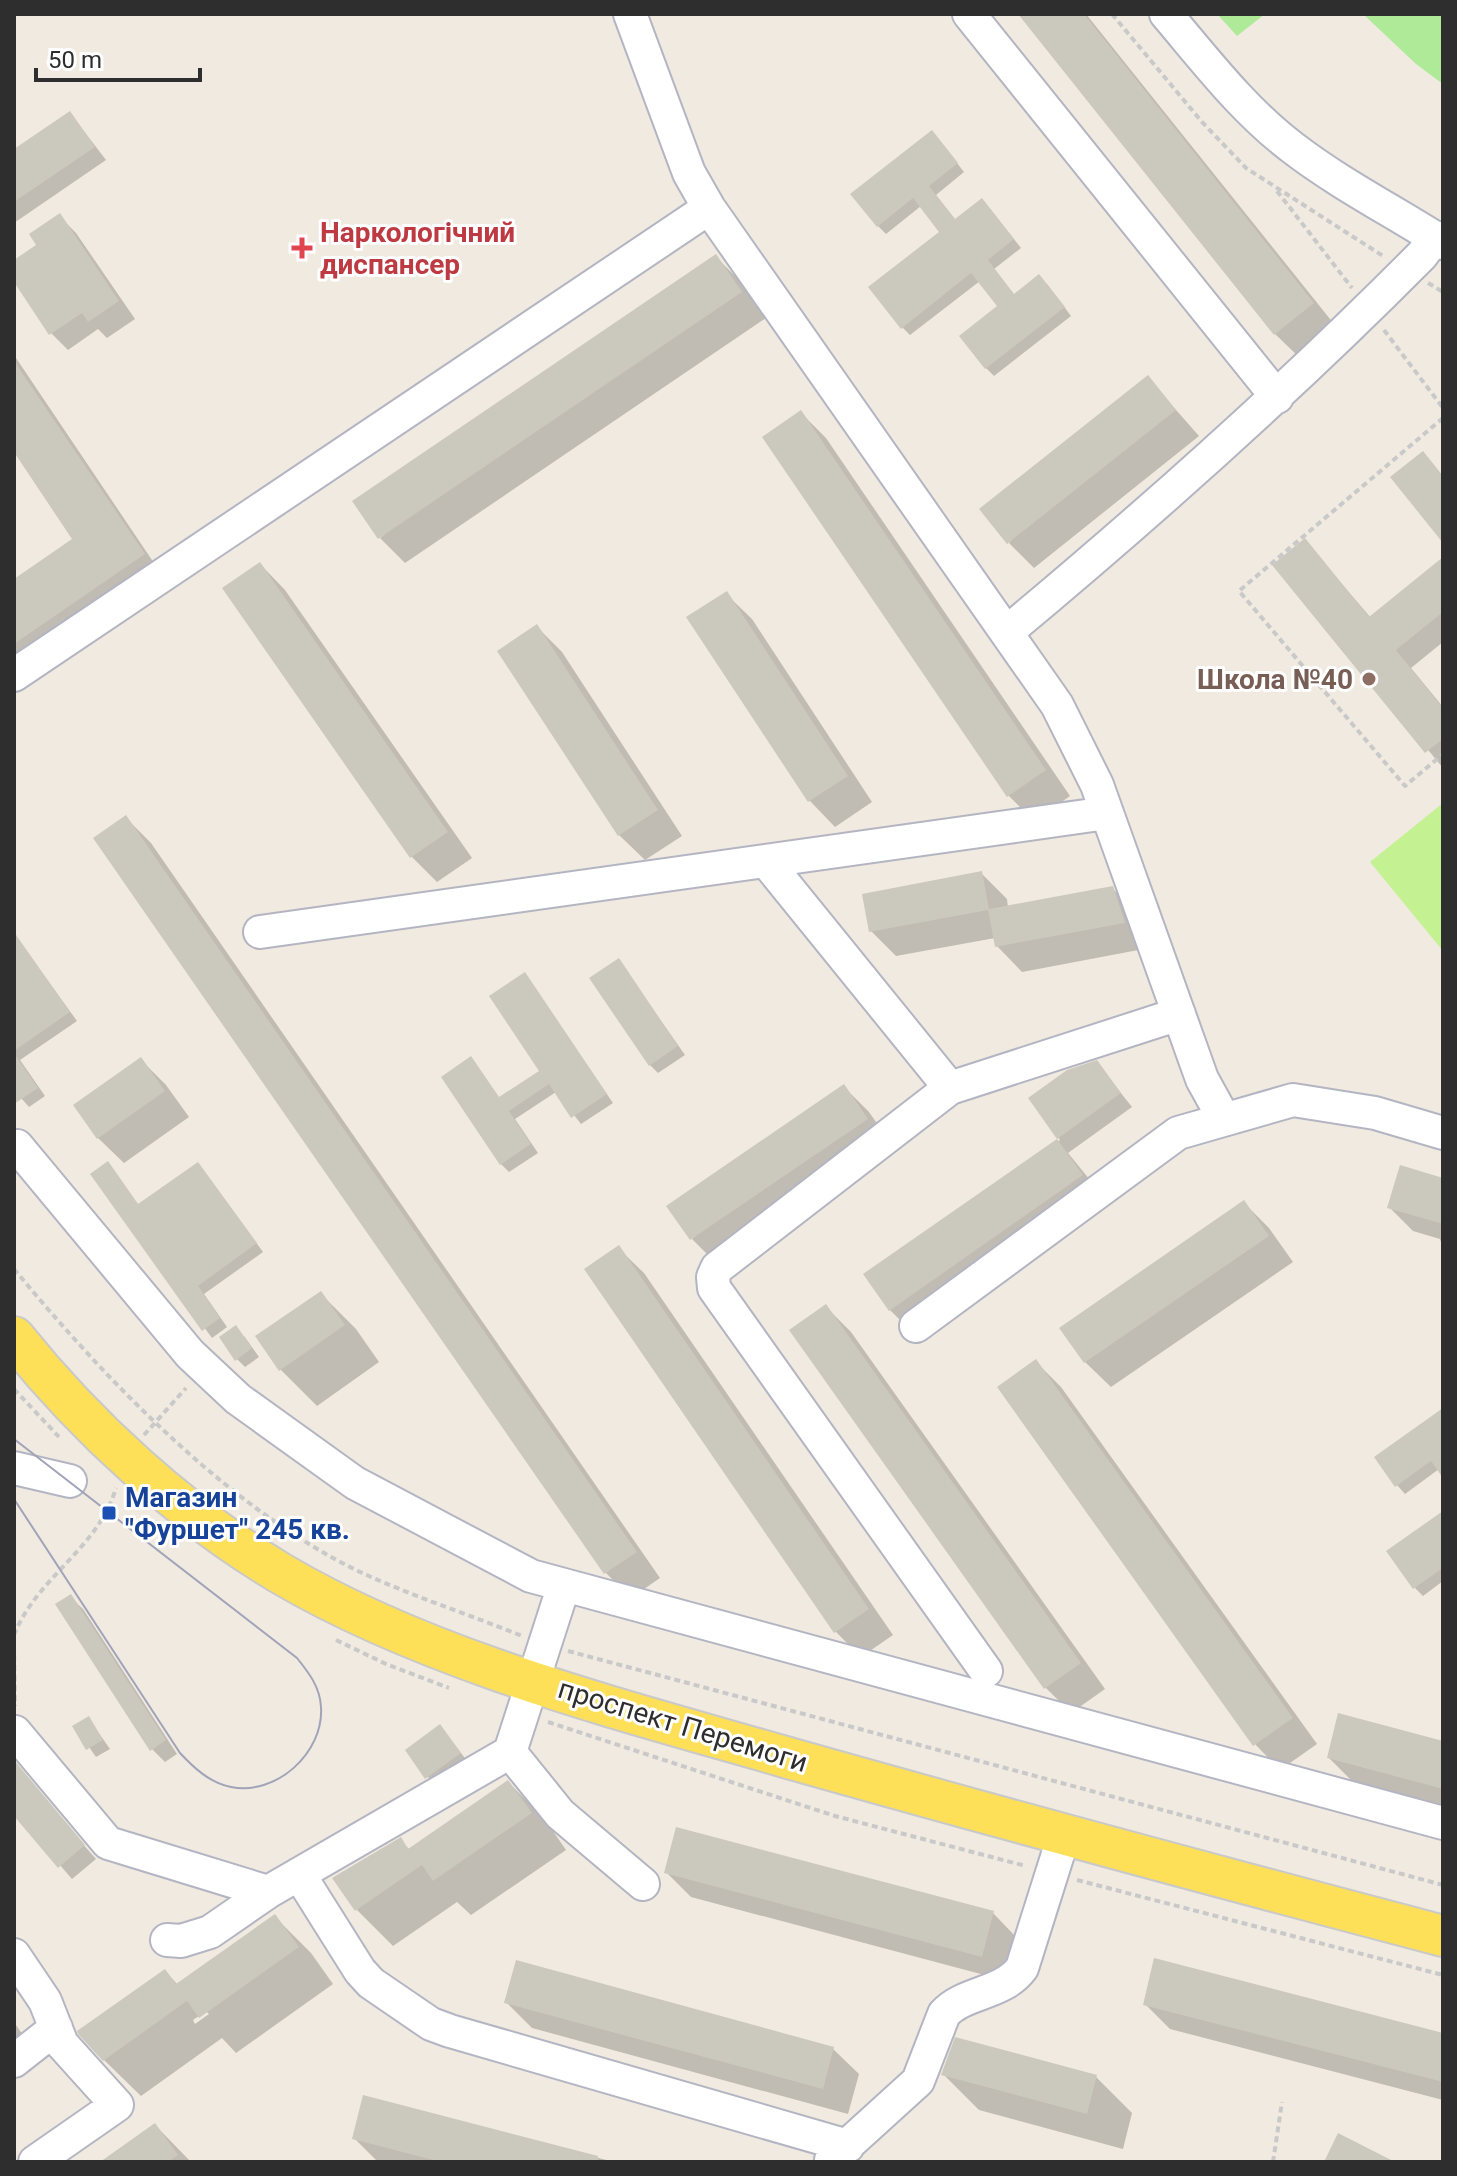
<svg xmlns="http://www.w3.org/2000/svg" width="1457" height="2176" viewBox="0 0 1457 2176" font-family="Roboto,sans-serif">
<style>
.green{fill:#afea98}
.pitch{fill:#c4f293}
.shadow{fill:#0003;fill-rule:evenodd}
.building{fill:#cbc8be}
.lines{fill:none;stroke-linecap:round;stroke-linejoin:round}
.minor-casing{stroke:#b3b5c2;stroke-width:36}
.major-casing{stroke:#c9c9c9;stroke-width:44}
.path{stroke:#c9c9c9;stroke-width:4;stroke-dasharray:6 4;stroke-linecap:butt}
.minor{stroke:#fff;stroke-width:32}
.major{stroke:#fde058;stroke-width:40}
.tram{stroke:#a1a3b9;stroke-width:2}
.health-dot{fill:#e0444e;stroke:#fff;stroke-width:3}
.education-dot{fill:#8d6e63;stroke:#fff;stroke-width:3}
.transit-dot{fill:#1a4fb4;stroke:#fff;stroke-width:3}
.labels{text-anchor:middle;stroke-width:6;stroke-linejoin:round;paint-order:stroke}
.health-label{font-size:28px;font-weight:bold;fill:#be3a42;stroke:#fff;text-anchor:start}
.education-label{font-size:28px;font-weight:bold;fill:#785e54;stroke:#fff;text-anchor:end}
.transit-label{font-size:28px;font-weight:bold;fill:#164399;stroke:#fff;text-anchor:start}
.street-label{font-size:28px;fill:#2e2e2e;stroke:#fff}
</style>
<rect width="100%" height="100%" fill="#f0eae0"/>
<path class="green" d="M1217 14H1265L1237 36Z
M1363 14H1443V84L1416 64Z"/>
<path class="pitch" d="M1443 803V951L1370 862Z"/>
<path class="shadow" d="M1020 14H1086L1338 329 1301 359 1275 334Z
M70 113 106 160 14 223V152Z
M940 141 964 172 936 195 956 221 990 209 1021 248 994 269 1014 295 1047 284 1071 316 994 376 986 368 1000 307 980 281 910 335 902 327 942 232 921 206 886 234 878 226Z
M59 216 76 233 135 319 107 338 98 329 68 350 51 333 14 279V262L39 245Z
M716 257 741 282 766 318 405 563 380 538Z
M14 355 160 572 25 665 14 654V582L75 540 14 448Z
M1147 377 1199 436 1034 568 1009 543Z
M801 413 826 438 1070 796 1034 821 1008 795Z
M1305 541 1371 618 1443 559V642L1411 668 1443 707V768L1275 565Z
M260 564 285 590 472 858 437 882 412 857 225 588Z
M726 594 752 619 872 802 835 827 810 801 689 618Z
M537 627 562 652 682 836 645 860 619 835Z
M126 818 151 843 660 1578 631 1598 606 1573 96 838Z
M981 873 1007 899 1008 908 1112 888 1138 914 1149 948 1022 972 997 946 995 938 896 956 871 931Z
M14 934 77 1021 20 1060 45 1096 29 1107 14 1090Z
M619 961 685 1055 658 1073 650 1065Z
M524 975 613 1103 581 1124 556 1092 515 1119 538 1153 509 1172 501 1164 471 1059 500 1099 542 1071Z
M141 1060 166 1085 189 1117 124 1163 98 1138 76 1106Z
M1097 1063 1132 1107 1068 1153 1107 1201 915 1335 890 1310 865 1275 1060 1140 1031 1099Z
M844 1087 869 1112 892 1145 717 1264 692 1239Z
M108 1164 139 1206 198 1164 263 1252 204 1294 227 1327 212 1338 93 1174Z
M1443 1184V1248L1440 1239 1413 1231 1389 1207Z
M1244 1203 1269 1228 1293 1262 1111 1387 1085 1362Z
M618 1248 644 1273 893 1635 861 1657 836 1632 586 1270Z
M320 1293 356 1329 379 1362 317 1406 281 1370 258 1337Z
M825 1306 851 1332 1105 1689 1071 1713 1046 1688 792 1330Z
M244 1336 259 1357 245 1367 237 1359Z
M1036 1362 1061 1387 1317 1744 1280 1770 1255 1744Z
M1443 1410V1474L1439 1469 1405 1494 1397 1485Z
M1443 1514V1581L1423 1596 1415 1588Z
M70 1597 83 1609 177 1754 165 1762 152 1749Z
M89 1719 110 1749 96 1757 75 1727Z
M440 1726 468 1762 435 1786 408 1751Z
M1443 1743V1807L1354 1783 1329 1758Z
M14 1766 96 1859 72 1879 14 1812Z
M508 1782 544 1818 566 1850 471 1915 457 1902 393 1946 357 1910 400 1840 410 1850Z
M666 1872 993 1913 1018 1939 1007 1981 691 1897Z
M275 1917 311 1953 333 1984 236 2053 222 2038 141 2096 104 2060 165 1971 178 1985ZM206 2011 209 2014 195 2024 193 2020Z
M506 2002 833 2049 859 2074 848 2114 532 2028Z
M1145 2004 1443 2035V2100L1170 2029Z
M14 2022 39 2059 14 2075Z
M943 2074 1096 2077 1132 2113 1123 2149 979 2110Z
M365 2097 614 2162H378L354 2138Z
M155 2125 191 2162H104Z"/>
<path class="building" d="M1018 14H1084L1314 303 1274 335Z
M70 111 95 147 14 202V149Z
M932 130 958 163 929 186 955 219 982 198 1014 239 988 260 1014 294 1039 274 1065 307 985 369 959 336 997 306 971 273 901 329 868 287 939 232 913 198 877 227 850 194Z
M60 213 119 301 88 322 82 313 49 335 14 282V260L36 245 29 234Z
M716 254 742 292 378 539 352 501Z
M14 361 145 554 14 644V579L72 539 14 452Z
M1148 375 1176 410 1007 544 979 509Z
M801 410 1046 770 1007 797 762 437Z
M1423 451 1443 476V543L1390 477Z
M1305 538 1369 617 1443 557V612L1396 650 1443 708V739L1425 753 1272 565Z
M260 562 448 832 410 858 222 588Z
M727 591 848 776 808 802 686 617Z
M537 624 658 810 618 836 497 651Z
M126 815 637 1552 604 1574 93 838Z
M982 871 989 909 1113 886 1125 923 995 947 988 910 869 932 862 894Z
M14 932 70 1012 14 1051Z
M619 958 678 1046 649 1066 589 978Z
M525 972 607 1094 571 1118 549 1084 509 1111 531 1144 500 1165 441 1077 471 1056 499 1097 539 1071 489 996Z
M14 1053 38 1088 14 1104Z
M141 1057 165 1091 97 1139 73 1105Z
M1097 1060 1121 1093 1057 1139 1028 1098 1067 1070Z
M844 1084 868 1119 690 1240 666 1206Z
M1057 1139 1083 1175 889 1311 863 1274Z
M108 1161 138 1204 198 1162 257 1243 198 1286 220 1318 202 1331 90 1174Z
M1400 1165 1443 1178V1224L1387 1208Z
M1244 1200 1269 1236 1084 1363 1059 1328Z
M619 1245 869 1609 834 1633 584 1269Z
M321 1291 345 1325 279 1371 255 1336Z
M826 1304 1081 1663 1044 1689 789 1330Z
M236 1325 252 1348 235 1361 219 1337Z
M1036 1359 1293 1718 1253 1746 997 1387Z
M1443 1408V1478L1431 1461 1395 1487 1374 1457Z
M1443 1511V1568L1413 1589 1386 1551Z
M71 1594 166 1740 150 1751 55 1604Z
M1338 1713 1443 1741V1789L1327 1758Z
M89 1716 103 1740 86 1750 72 1726Z
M440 1724 461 1753 425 1779 405 1750Z
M14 1760 85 1845 58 1868 14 1816Z
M508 1780 532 1813 433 1881 422 1865 355 1911 332 1878 401 1837 408 1849Z
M676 1827 994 1911 982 1957 664 1873Z
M275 1914 299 1947 199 2018 187 2001 103 2061 78 2034 77 2031 165 1969 176 1984Z
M1154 1958 1443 2033V2082L1143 2005Z
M516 1960 834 2047 823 2089 504 2003Z
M955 2037 1097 2075 1087 2114 941 2075Z
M363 2095 598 2156V2162H441L352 2139Z
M155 2123 178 2155 168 2162H100Z
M1338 2133 1395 2162H1324Z"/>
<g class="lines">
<defs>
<path id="minor" d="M630 14 689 173 709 208 1057 705 1097 785 1202 1079 1224 1119
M969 14 1277 397
M1166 14C1206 61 1243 110 1293 148 1340 184 1393 211 1443 243
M1007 632C1151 512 1290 388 1422 255L1435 237
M14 675 709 208
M766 861 950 1088
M260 932 1107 813
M17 1146 190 1354 238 1399 355 1483 531 1576 1443 1823
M916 1326 1178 1133 1293 1100 1375 1113 1443 1133
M14 1468 70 1481
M986 1671 714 1288 713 1277 717 1268 950 1088 1179 1014
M15 1732 108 1843 268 1892
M510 1752 560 1814 643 1884
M299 1874 360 1971 371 1983 431 2024 450 2031 848 2146
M167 1940 181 1941 210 1932 268 1892 510 1752 563 1588
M14 1955 45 2001 62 2044 117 2105 35 2162
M14 2061 56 2028
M831 2160 918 2081 944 2014C965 1991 1002 1995 1022 1968L1064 1835"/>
<path id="major" d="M14 1337C87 1428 180 1513 280 1573 429 1661 619 1709 785 1757 1004 1819 1223 1878 1443 1936"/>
</defs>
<use href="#minor" class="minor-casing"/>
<use href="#major" class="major-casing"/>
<path class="path" d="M1112 14 1202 122 1246 168 1383 256
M1277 191 1352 288
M1428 283 1443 292
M1384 330 1443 408
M1443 418 1239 591 1405 786 1443 754
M14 1269C106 1380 227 1507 358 1571 411 1596 468 1614 522 1636
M14 1389 59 1437
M144 1435 186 1388
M14 1635C37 1577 98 1549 116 1488
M336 1640 386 1664 449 1688
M14 1645 15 1706
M568 1651 1443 1885
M548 1722 835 1816 1026 1866
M1077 1880 1443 1975
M1273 2162 1282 2102"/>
<use href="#minor" class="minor"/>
<use href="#major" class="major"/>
<path class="tram" d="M14 1439 297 1658C309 1673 320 1687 321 1707 324 1753 276 1796 231 1787 210 1783 194 1768 180 1753L14 1499"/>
</g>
<path class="health-dot" d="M298 236h8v8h8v8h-8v8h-8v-8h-8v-8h8z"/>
<circle class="education-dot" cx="1369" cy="679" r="8"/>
<rect class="transit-dot" x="101" y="1505" width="16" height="16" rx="4"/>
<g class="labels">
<g class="health-label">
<text x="320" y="242">Наркологічний<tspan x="320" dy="32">диспансер</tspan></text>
</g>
<g class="education-label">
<text x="1353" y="689">Школа №40</text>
</g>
<g class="transit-label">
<text x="125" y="1507">Магазин<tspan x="125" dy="32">"Фуршет" 245 кв.</tspan></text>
</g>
<g class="street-label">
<text transform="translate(683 1725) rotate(17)" y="10">проспект Перемоги</text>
</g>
</g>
<rect width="1457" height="2176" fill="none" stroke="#2e2e2e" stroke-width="32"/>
<path d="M36 68v12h164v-12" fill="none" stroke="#2e2e2e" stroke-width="4"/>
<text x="48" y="68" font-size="24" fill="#2e2e2e" stroke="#ffffff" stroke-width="6" paint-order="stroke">50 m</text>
</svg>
